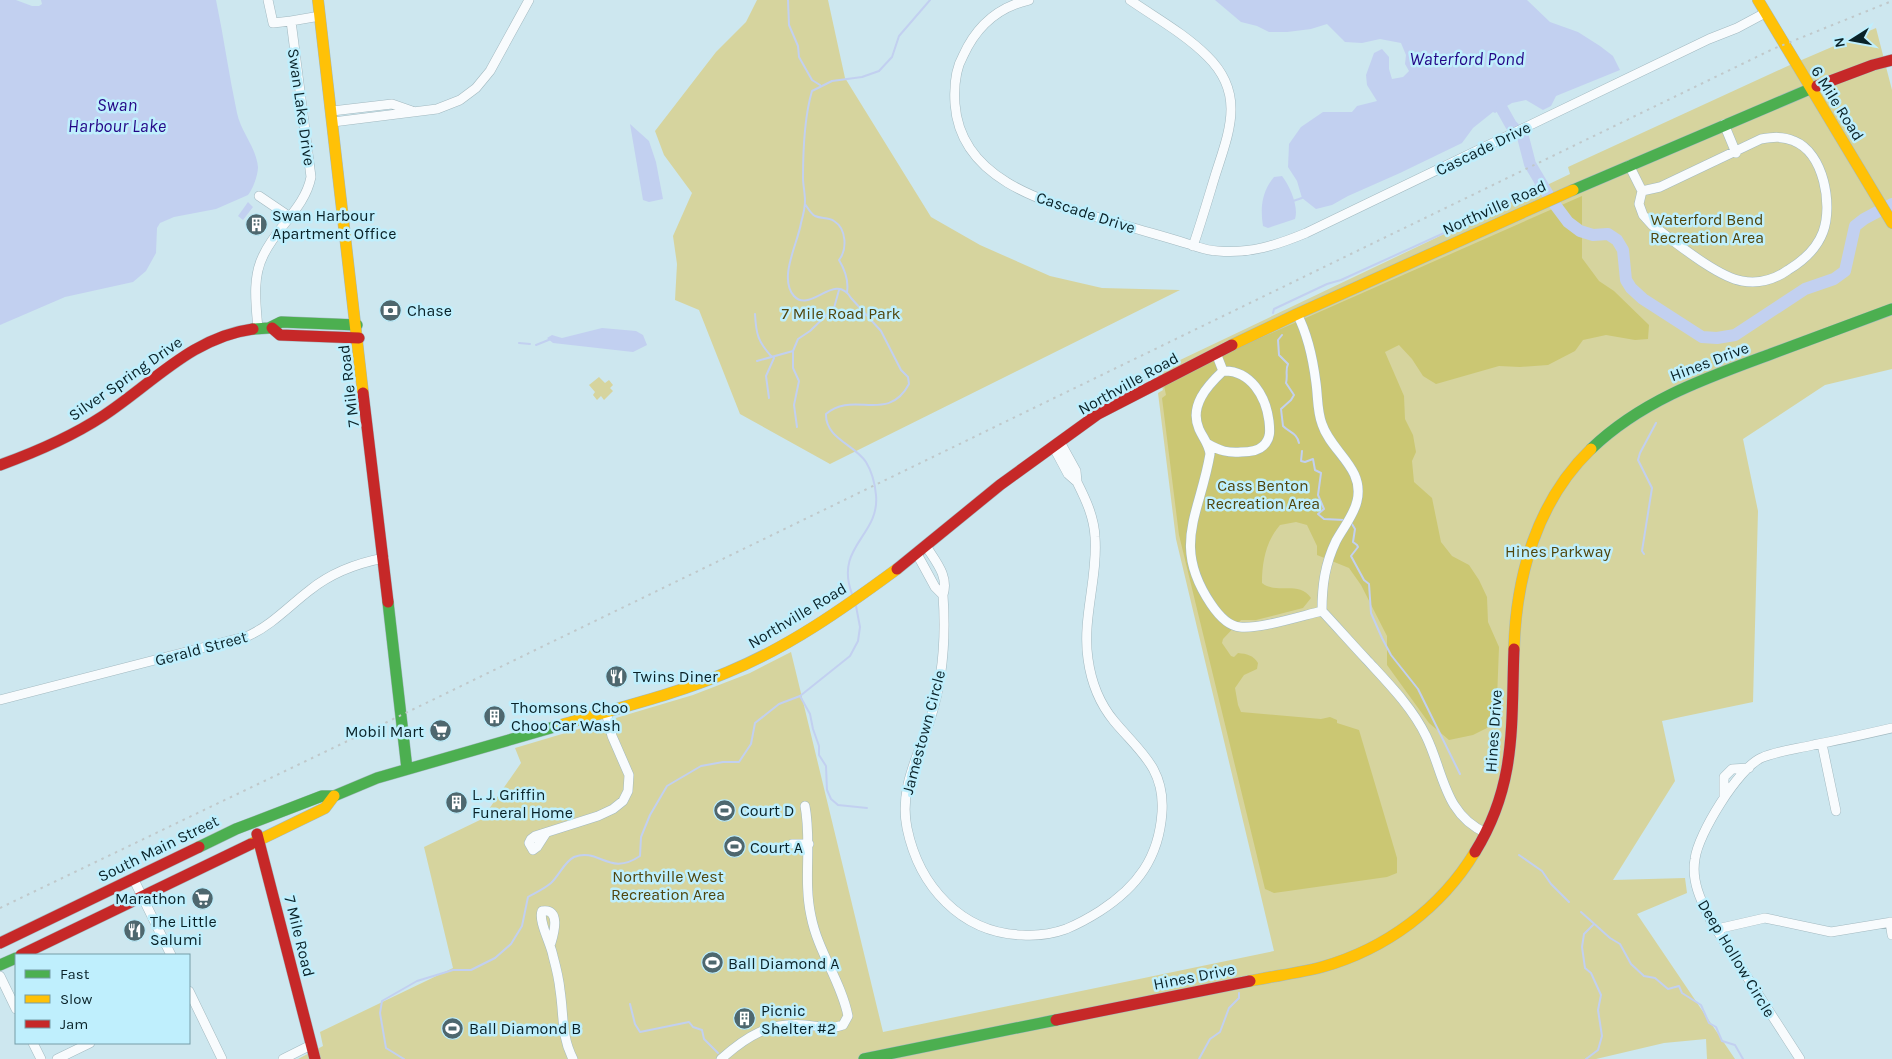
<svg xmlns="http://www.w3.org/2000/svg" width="1892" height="1059" viewBox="0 0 1892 1059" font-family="Karla,sans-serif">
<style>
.green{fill:#d6d49e}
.forest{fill:#cbc773}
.water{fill:#c2d0f0}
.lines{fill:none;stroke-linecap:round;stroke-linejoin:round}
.stream{stroke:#c2d0f0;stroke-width:2}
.river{stroke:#c2d0f0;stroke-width:12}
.street-casing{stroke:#a2b9c0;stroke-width:10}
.fast-casing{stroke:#a2b9c0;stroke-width:12}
.slow-casing{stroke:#a2b9c0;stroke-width:12}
.jam-casing{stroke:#a2b9c0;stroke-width:12}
.street{stroke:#f8fbfd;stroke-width:9}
.fast{stroke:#4caf50;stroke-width:11}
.slow{stroke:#ffc107;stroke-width:11}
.jam{stroke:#c62828;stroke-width:11}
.rail{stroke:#c0c8ca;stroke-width:2;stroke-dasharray:2.5 5;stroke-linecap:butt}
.labels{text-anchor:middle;stroke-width:5;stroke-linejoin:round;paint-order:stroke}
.street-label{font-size:16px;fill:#092228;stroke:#bfeffd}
.poi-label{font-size:16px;fill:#092228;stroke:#bfeffd;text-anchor:start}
.park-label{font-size:16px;fill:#50450d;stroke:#bfeffd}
.water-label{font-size:18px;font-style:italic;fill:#230586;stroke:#bfeffd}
</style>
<rect width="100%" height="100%" fill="#cde7ef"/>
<path class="green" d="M757 0H828L845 78 931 217 980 245 1050 276 1102 288 1180 290 830 464 740 414 699 310 675 300 677 264 673 236 692 193 664 155 655 131 716 52 746 22Z
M1876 28 1892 90V369L1825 385 1743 439 1758 511 1753 702 1662 721 1675 781 1613 880 1685 878 1687 893 1637 914 1735 1059H1707L1706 1039 1664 1043 1596 1059H298L323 1046 320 1032 453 968 424 847 482 819 521 763 515 748 693 695 750 673 791 652 883 1032 1274 951 1176 539 1158 393 1163 390 1157 371 1570 174 1568 167 1790 65Z
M599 377 605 383 609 380 613 385 610 388 613 391 604 400 601 396 597 400 593 395 595 392 589 385Z"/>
<path class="forest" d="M1582 196V258L1599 281 1614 291 1649 325 1648 339 1635 340 1606 335 1583 340 1575 351 1548 365 1520 367 1499 366 1436 384 1423 376 1412 359 1399 345 1385 352 1404 396 1405 419 1413 435 1416 452 1412 461 1414 482 1432 498 1441 542 1452 556 1469 565 1479 580 1487 597 1488 622 1499 647 1497 699 1487 728 1473 735 1449 740 1429 723 1387 665V636L1361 585 1349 568 1317 555V546L1307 525 1296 522 1280 525C1266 541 1262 562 1262 583 1277 595 1299 580 1311 598L1303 608 1256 620H1241L1223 639 1222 643 1231 656 1234 657 1238 653C1247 654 1253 655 1258 663L1257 669 1244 675 1235 688 1238 705 1241 712 1321 719 1330 717 1337 720V723L1359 730 1397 858V873L1387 877 1274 893 1265 889 1179 535 1162 398 1166 395 1163 381Z"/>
<path class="water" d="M0 0H16L32 6H39L42 4 41 0H216C224 38 229 76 237 113 241 132 256 147 258 167 258 175 253 189 248 195L216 209 174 217 160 223 157 228 156 253 146 271 133 282 65 297 0 325Z
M1215 0H1527L1550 22 1578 32 1600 46 1613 56 1620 70 1556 96 1551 106 1543 110 1526 100 1512 103 1495 113 1493 112 1473 128 1462 143 1400 173 1348 196 1332 205 1316 209 1302 198 1297 181 1288 167 1289 144 1301 127 1323 112H1352L1357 106 1377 101 1367 85 1366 75 1374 53 1382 49 1389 57V69L1392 79 1403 77 1409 71 1405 64 1406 55 1401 43 1380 39 1362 43 1345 42 1327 24 1311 29 1287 32H1269L1257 26 1241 22Z
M630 124 649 141 656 162 663 199 649 202 643 200Z
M1282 176C1290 186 1299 207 1295 219L1268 228 1263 226C1260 208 1262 191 1274 177Z
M248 202 253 207 243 220 238 216Z
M602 328 636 331 643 335 647 345 633 352 553 343 547 338 552 335 562 338Z"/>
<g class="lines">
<path class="stream" d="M788 0 789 25 798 46 799 57 812 80 820 85
M1293 201 1302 198
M805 204C808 208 810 213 815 216 821 219 828 217 834 221 847 229 847 250 839 260 845 270 849 280 847 292
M1273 313 1274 309 1327 284 1341 280 1501 207 1541 182
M755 314C756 334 758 342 772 357
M1282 335 1278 340 1279 355 1288 364C1285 370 1288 376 1286 383L1294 395 1291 400 1281 409 1283 426C1290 433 1297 433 1299 443
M519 343 530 344
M536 345 551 339
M793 352V368L799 381 794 405 797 427
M757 361 793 351 798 339 810 331 834 308 839 290
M769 398 766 376 774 358
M1302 451 1301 461 1305 462 1313 459 1315 470 1321 473 1318 495 1324 509 1318 514 1324 519 1344 520
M1352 524 1355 529 1353 542 1357 545 1358 547 1351 556 1364 580 1369 584 1371 613 1382 638 1391 655 1418 689 1460 774
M1644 554 1642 551 1652 488 1638 460 1640 453 1656 423
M852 594C834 546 880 536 876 495 875 484 872 472 866 462 855 445 825 438 826 414 853 390 888 424 909 384L908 377 901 370 881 331 851 298C835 271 810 314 794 296 778 278 798 243 801 223 803 216 805 208 805 201 805 193 803 185 803 178 803 149 804 118 812 91L832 81 862 77 879 71 892 57 899 36 930 0
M800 696 810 714 813 729 819 746V755L826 766 827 790 831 799 838 805 867 808
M1519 855 1542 871 1551 884 1569 902
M1581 912 1610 938 1620 944 1631 964 1644 976 1655 978 1668 989 1679 986 1682 993 1701 1005 1709 1023 1716 1027 1722 1041 1735 1045 1743 1059
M630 1004 635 1024 640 1032 689 1022 693 1027 702 1030 704 1039 718 1053
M404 1059 386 1048 380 1013 382 1001 417 981 453 970H471L495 958 511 944 522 926 528 897C535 893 544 889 551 883 559 876 564 862 574 857 599 847 609 877 640 856L641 837 650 815 667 786 701 766 723 762H739L751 744 755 723 779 704 800 696 850 656 858 641 860 627 856 606
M1199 1059 1210 1039 1220 1032 1229 1008 1239 998V993
M1586 1059 1598 1050 1602 1036 1598 1010 1601 995 1591 973 1585 968 1582 947 1584 934 1593 925"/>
<path class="river" d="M1502 109 1511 125 1523 137 1530 164 1550 198 1568 222 1580 231 1593 235 1608 234 1617 240 1623 250 1626 280 1631 288 1643 299 1702 337 1717 338 1735 335 1805 289 1834 279 1845 271 1855 226 1864 219 1892 204"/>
<defs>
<path id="street" d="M268 0 273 23 291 21
M1029 0C998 7 976 27 963 56 955 70 954 88 955 104 961 188 1062 206 1127 226 1147 232 1166 237 1185 243 1196 246 1207 251 1218 251 1250 254 1277 245 1306 233L1709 39 1737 28 1765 13
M1130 0C1156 18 1185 34 1207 56 1246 94 1229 132 1215 176 1208 199 1201 223 1193 246
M332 111 392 104 412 111
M333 122 437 109 460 100 476 88 490 71 529 0
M1724 124 1736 153
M1629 165 1642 191 1639 204 1643 215 1652 225C1674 241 1717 277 1742 281 1759 284 1774 280 1788 270 1803 261 1817 248 1823 232 1833 205 1824 153 1794 141 1783 136 1773 137 1761 139L1660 187 1642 191
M259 196 290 217
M1297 314C1308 335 1313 359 1316 383 1318 397 1317 411 1322 424 1331 452 1365 468 1357 501 1354 515 1343 528 1336 541 1325 564 1322 585 1322 611 1337 627 1351 643 1366 659 1388 683 1412 707 1426 736 1444 773 1444 814 1486 833
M258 329C256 305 252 278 263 256 276 227 305 208 311 177L291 21 320 16
M1216 353 1223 371
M1223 371C1207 386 1189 406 1199 429 1203 438 1209 444 1210 454 1200 514 1171 545 1211 604 1217 613 1228 626 1240 627 1260 629 1301 616 1322 611
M1208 444C1220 451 1228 453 1241 452 1249 452 1258 451 1263 446 1271 439 1270 430 1269 421 1266 397 1251 370 1223 371
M1053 446 1068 474 1077 482 1076 471 1060 442
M917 554 935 587 943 595C949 576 936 562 926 546
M943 595C946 637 943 680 930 720 918 756 899 789 907 828 919 886 961 933 1022 935 1037 936 1052 934 1066 929 1078 924 1089 918 1100 911 1137 887 1159 858 1162 812 1165 768 1139 751 1114 721 1100 704 1091 681 1088 659 1082 618 1098 578 1095 537 1094 517 1086 500 1077 482
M0 700 248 636C272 625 289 606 310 590 331 573 358 563 384 558
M1822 744 1836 811
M1724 798V777L1732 769 1749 768
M546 833 537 847 533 850 529 843 531 839 535 836 598 816 613 809 623 801 628 791 629 775 612 736 606 712
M792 844H809
M133 878 171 955
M1890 922 1892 935
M1717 929 1765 918 1831 932 1892 922
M551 943C554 933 561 908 542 911 538 921 551 944 553 956 556 967 559 979 560 990 564 1015 561 1036 573 1059
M0 976 16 1009
M189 991 222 1059
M33 1043 41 1059
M57 1059 90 1043
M283 1059 311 1045
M721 1059C747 1036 769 1022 805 1025 818 1026 831 1030 843 1025L848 1016C841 981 818 952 811 916 803 880 812 842 805 806
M1800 1059 1711 921C1701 901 1691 881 1695 859 1698 834 1738 769 1761 758 1777 751 1796 749 1813 745 1840 740 1866 734 1892 728"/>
<path id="fast" d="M1573 190 1817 86
M253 329 269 328 281 322 357 325
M1591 449C1642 400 1706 378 1771 354 1811 339 1852 324 1892 309
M388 602 407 769
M199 847 236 829 322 796H334L377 778 561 725
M0 965 16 958
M864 1059 1056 1020"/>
<path id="slow" d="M318 0 363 393
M1758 0 1892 223
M1232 345 1297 314 1573 190
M1514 649C1516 576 1537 501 1591 449
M561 725C617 708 674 695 728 672 789 647 844 608 897 569
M251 844 325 808 334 796
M1250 981C1274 976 1299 973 1322 967 1386 949 1441 908 1475 852"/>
<path id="jam" d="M1817 86 1873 65 1892 60
M272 328 280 335 359 338
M363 393 388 602
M0 465C36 452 71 437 103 416 152 384 192 337 253 329
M897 569 1000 485 1098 414 1232 345
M257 834 315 1059
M1475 852C1517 784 1511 725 1514 649
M0 943 199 847
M21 955 251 844
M1056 1020 1250 981"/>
</defs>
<use href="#street" class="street-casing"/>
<use href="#fast" class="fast-casing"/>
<use href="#slow" class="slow-casing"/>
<use href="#jam" class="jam-casing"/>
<use href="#street" class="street"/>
<use href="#fast" class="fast"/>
<use href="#slow" class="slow"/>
<use href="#jam" class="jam"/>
<path class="rail" d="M0 908 385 723 1773 49 1892 1"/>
</g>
<defs>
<symbol id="building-disc" viewBox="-11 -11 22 22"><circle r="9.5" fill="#4e676e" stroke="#bfeffd"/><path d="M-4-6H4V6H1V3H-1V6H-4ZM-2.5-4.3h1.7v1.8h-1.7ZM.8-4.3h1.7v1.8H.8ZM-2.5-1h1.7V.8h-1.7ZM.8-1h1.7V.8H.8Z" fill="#fff"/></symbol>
<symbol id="bank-disc" viewBox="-11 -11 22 22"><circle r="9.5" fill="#4e676e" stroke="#bfeffd"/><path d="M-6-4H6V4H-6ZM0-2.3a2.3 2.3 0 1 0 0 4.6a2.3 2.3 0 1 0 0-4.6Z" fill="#fff"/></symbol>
<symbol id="restaurant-disc" viewBox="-11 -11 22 22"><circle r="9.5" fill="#4e676e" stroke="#bfeffd"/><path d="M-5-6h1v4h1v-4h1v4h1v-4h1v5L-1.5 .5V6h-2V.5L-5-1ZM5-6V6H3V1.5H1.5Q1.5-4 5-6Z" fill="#fff"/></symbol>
<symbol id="supermarket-disc" viewBox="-11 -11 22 22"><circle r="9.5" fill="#4e676e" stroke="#bfeffd"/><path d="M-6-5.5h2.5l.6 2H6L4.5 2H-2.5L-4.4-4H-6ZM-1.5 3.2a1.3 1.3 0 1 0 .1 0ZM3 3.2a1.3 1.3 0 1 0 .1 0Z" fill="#fff"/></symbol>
<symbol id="stadium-disc" viewBox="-11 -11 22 22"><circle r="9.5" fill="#4e676e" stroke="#bfeffd"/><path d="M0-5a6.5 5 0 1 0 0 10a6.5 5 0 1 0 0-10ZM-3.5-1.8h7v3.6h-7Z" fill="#fff"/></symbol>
</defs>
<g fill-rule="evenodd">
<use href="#building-disc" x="244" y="212" width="25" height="25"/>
<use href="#bank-disc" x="378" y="298" width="25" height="25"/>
<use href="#restaurant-disc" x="604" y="664" width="25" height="25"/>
<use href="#building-disc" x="482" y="704" width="25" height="25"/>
<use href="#supermarket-disc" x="428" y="718" width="25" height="25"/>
<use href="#building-disc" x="444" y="790" width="25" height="25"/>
<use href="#stadium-disc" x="712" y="798" width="25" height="25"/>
<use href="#stadium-disc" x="722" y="834" width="25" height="25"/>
<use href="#supermarket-disc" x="190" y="886" width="25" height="25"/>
<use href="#restaurant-disc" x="122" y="918" width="25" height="25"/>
<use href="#stadium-disc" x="700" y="950" width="25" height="25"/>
<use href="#building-disc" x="732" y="1006" width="25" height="25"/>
<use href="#stadium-disc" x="440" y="1016" width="25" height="25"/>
</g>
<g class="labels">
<g class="street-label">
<text transform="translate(1838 103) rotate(58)" y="6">6 Mile Road</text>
<text transform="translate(302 107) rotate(82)" y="6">Swan Lake Drive</text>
<text transform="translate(1483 148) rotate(-26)" y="6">Cascade Drive</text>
<text transform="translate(1494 207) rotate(-24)" y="6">Northville Road</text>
<text transform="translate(1086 212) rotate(18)" y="6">Cascade Drive</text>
<text transform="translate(1709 361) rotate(-21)" y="6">Hines Drive</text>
<text transform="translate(125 378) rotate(-35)" y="6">Silver Spring Drive</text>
<text transform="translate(1128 383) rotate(-29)" y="6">Northville Road</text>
<text transform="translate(348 386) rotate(-97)" y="6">7 Mile Road</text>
<text transform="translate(797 615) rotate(-31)" y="6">Northville Road</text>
<text transform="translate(201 648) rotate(-15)" y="6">Gerald Street</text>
<text transform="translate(1493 731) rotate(-86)" y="6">Hines Drive</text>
<text transform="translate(923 732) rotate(-75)" y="6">Jamestown Circle</text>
<text transform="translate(158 848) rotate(-26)" y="6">South Main Street</text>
<text transform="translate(300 936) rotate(76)" y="6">7 Mile Road</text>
<text transform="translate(1737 958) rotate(59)" y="6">Deep Hollow Circle</text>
<text transform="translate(1194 976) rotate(-11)" y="6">Hines Drive</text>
</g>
<g class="poi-label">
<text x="272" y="221">Swan Harbour<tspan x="272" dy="18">Apartment Office</tspan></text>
<text x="407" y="316">Chase</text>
<text x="633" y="682">Twins Diner</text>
<text x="511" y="713">Thomsons Choo<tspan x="511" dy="18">Choo Car Wash</tspan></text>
<text x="424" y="737" text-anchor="end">Mobil Mart</text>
<text x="472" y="800">L. J. Griffin<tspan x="472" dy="18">Funeral Home</tspan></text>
<text x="740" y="816">Court D</text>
<text x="750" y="853">Court A</text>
<text x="186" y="904" text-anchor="end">Marathon</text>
<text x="150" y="927">The Little<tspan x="150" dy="18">Salumi</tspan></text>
<text x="728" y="969">Ball Diamond A</text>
<text x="761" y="1016">Picnic<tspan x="761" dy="18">Shelter #2</tspan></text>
<text x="469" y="1034">Ball Diamond B</text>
</g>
<g class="park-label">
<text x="1707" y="225">Waterford Bend<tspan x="1707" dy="18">Recreation Area</tspan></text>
<text x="841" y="319">7 Mile Road Park</text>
<text x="1263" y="491">Cass Benton<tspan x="1263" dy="18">Recreation Area</tspan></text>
<text x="1558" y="557">Hines Parkway</text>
<text x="668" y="882">Northville West<tspan x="668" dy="18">Recreation Area</tspan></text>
</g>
<g class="water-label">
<text x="1467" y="65">Waterford Pond</text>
<text x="117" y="111">Swan<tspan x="117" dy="21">Harbour Lake</tspan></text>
</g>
</g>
<rect x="15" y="954" width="175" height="90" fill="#bfeffd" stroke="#769da8"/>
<rect x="25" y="970" width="25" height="8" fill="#4caf50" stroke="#769da8"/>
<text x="60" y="979" font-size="15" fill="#092228">Fast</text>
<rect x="25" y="995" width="25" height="8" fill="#ffc107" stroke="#769da8"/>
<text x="60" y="1004" font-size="15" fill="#092228">Slow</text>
<rect x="25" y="1020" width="25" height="8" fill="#c62828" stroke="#769da8"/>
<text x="60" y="1029" font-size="15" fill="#092228">Jam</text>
<g transform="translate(1852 40) rotate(259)" stroke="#bfeffd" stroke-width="4" paint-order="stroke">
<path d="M0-4L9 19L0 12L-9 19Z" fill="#092228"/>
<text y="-8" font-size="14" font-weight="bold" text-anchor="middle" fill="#092228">N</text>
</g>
</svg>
